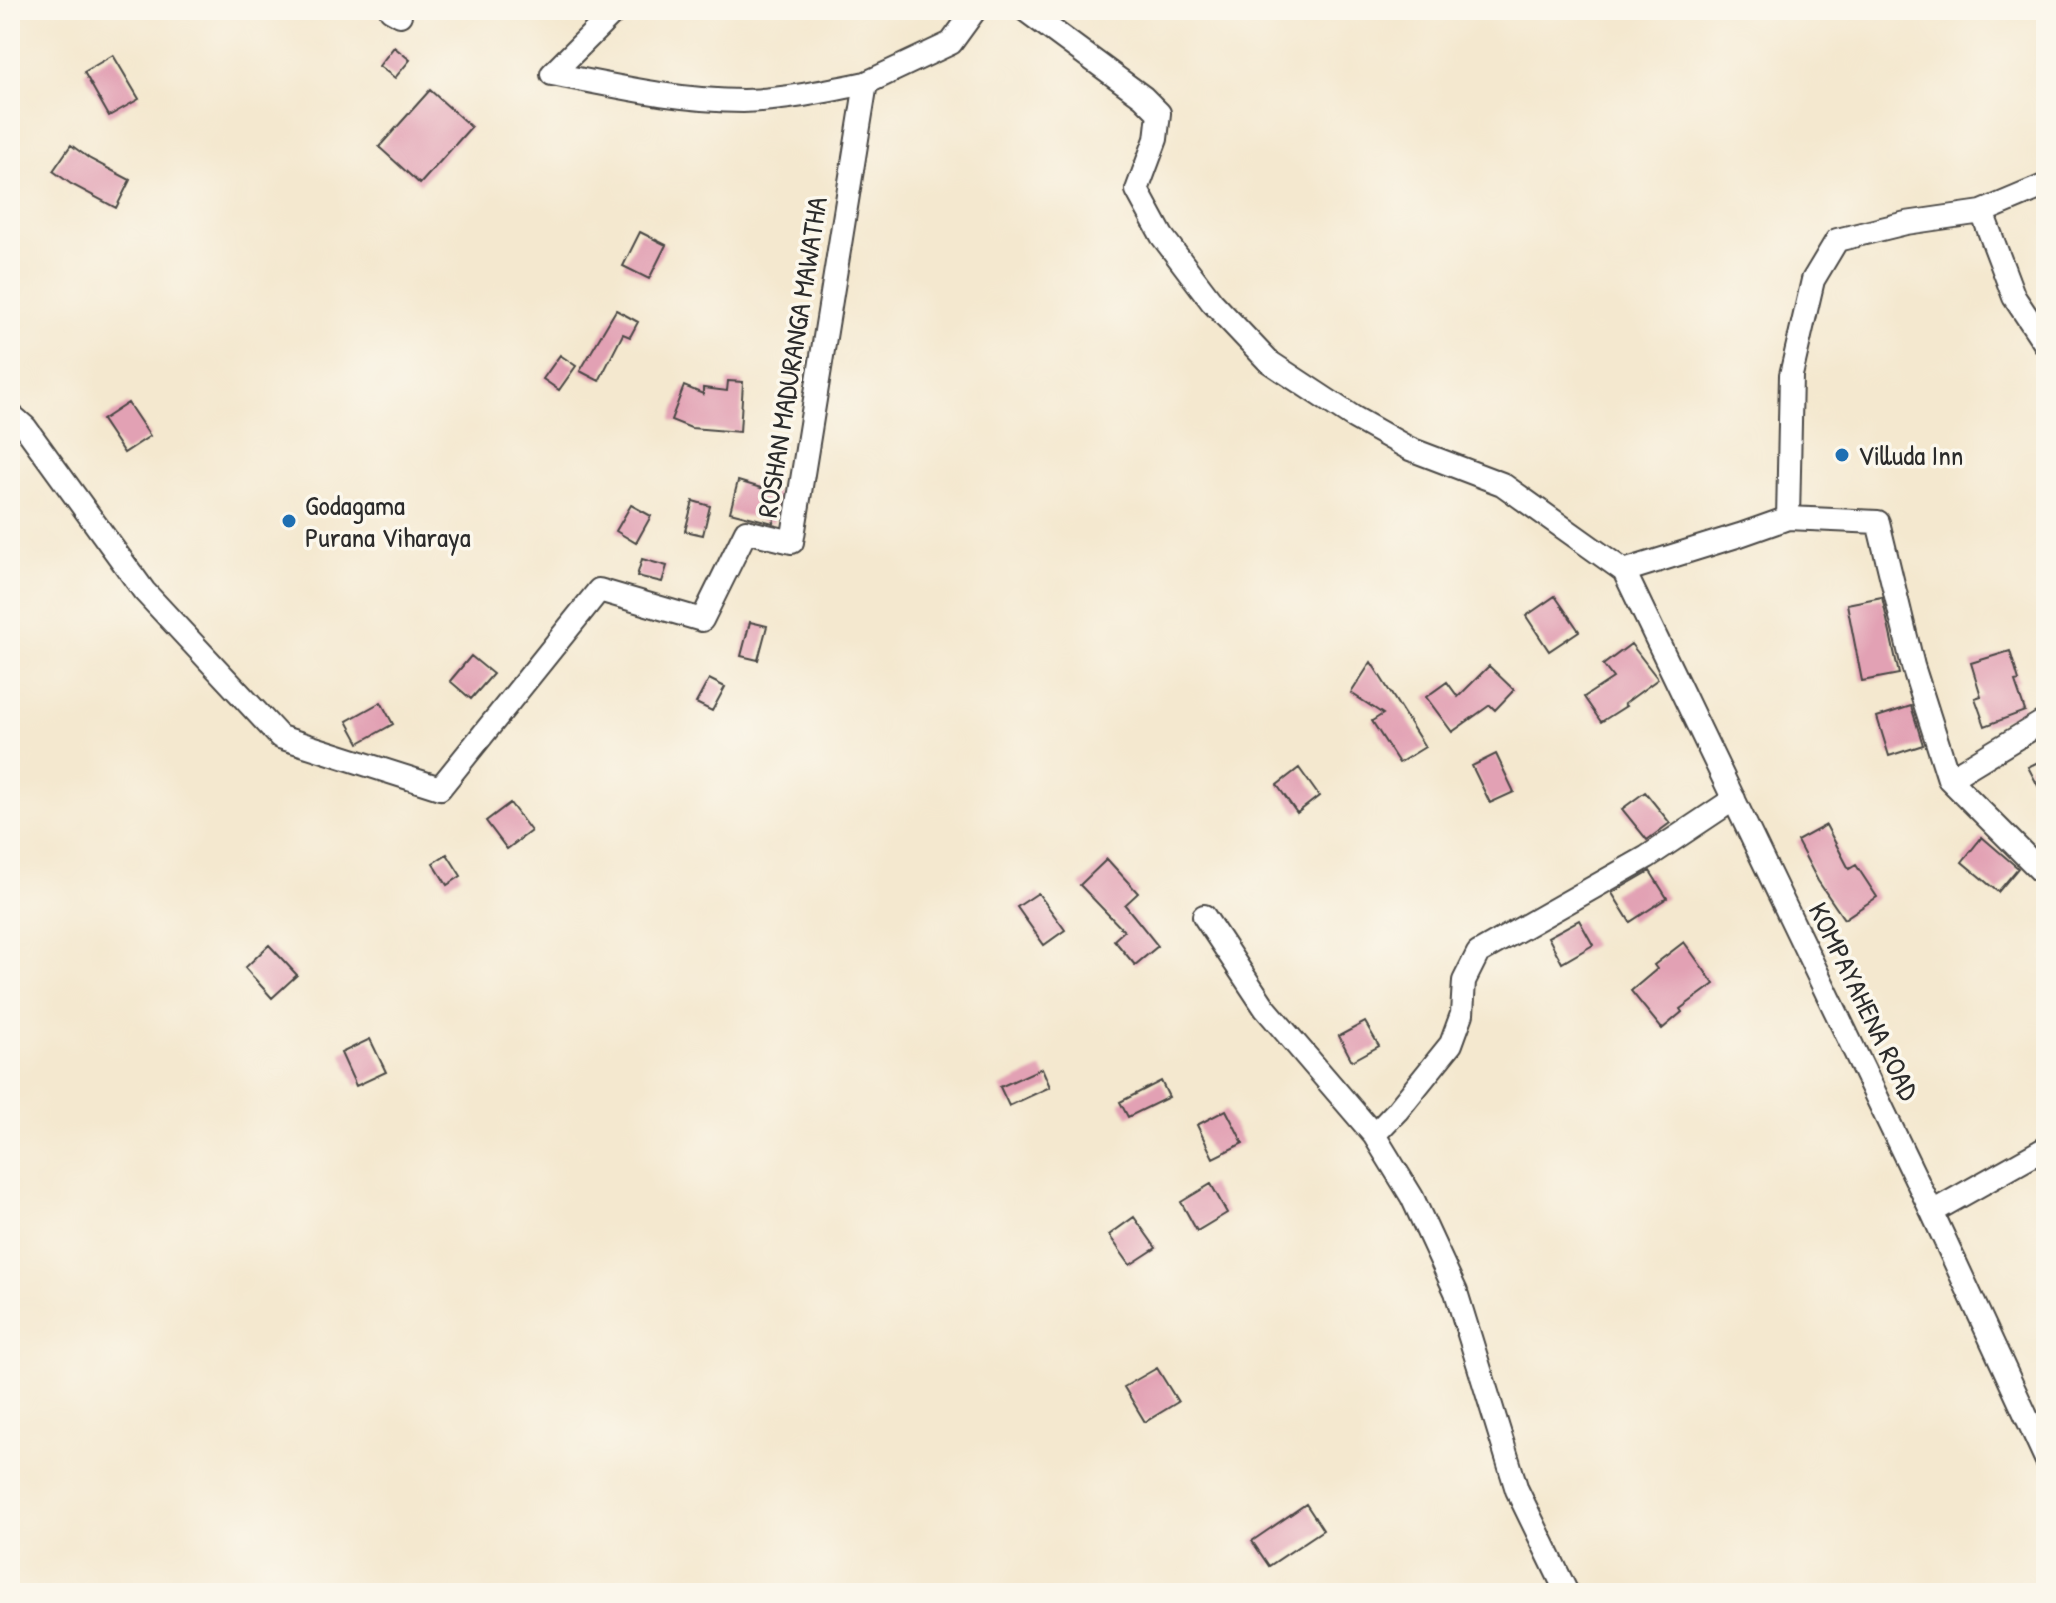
<svg xmlns="http://www.w3.org/2000/svg" width="2056" height="1603" viewBox="0 0 2056 1603" font-family="'Patrick Hand',sans-serif">
<style>
.building{fill:#e2a1b4}
.lines{fill:none;stroke-linecap:round;stroke-linejoin:round}
.minor-casing{stroke:#494744;stroke-width:26}
.minor{stroke:#fff;stroke-width:22}
.poi-dot{fill:#1f6fb2;stroke:#fbf7ec;stroke-width:3}
.labels{text-anchor:middle;stroke-width:7;stroke-linejoin:round;paint-order:stroke}
.street-label{font-size:28px;fill:#2b2b2b;stroke:#fbf7ec}
.poi-label{font-size:28px;fill:#2b2b2b;stroke:#fbf7ec;text-anchor:start}
</style>
<rect width="100%" height="100%" fill="#fbf7ec"/>
<filter id="ink" filterUnits="userSpaceOnUse"><feTurbulence type="fractalNoise" baseFrequency=".0125" numOctaves="2"/><feDisplacementMap in="SourceGraphic" scale="16" xChannelSelector="R" yChannelSelector="G"/><feConvolveMatrix kernelMatrix="1 2 1 2 8 2 1 2 1" color-interpolation-filters="sRGB"/></filter>
<filter id="wash" filterUnits="userSpaceOnUse"><feTurbulence type="fractalNoise" baseFrequency=".006" numOctaves="4" result="noise"/><feDisplacementMap in="SourceGraphic" scale="32" xChannelSelector="R" yChannelSelector="G"/><feGaussianBlur stdDeviation="1.8" result="paint"/><feColorMatrix in="noise" values="0 0 0 0 0 0 0 0 0 0 0 0 0 0 0 0 0 1.4 0 .05"/><feComposite in="paint" operator="in"/></filter>
<g filter="url(#wash)">
<rect width="100%" height="100%" fill="#f4e8cf"/>
<g id="blocks">
<path class="building" d="M394 47 410 60 395 78 379 66Z
M113 55 139 99 109 116 84 72Z
M430 90 471 127 420 184 379 147Z
M71 145 90 159 130 180 116 208 71 184 53 171Z
M640 232 666 245 649 279 623 266Z
M616 310 638 322 630 337 623 334 599 381 580 371Z
M560 355 576 366 559 390 543 379Z
M728 381 743 382 740 432 691 428 671 420 684 386 703 394V388L727 391Z
M128 403 150 436 124 453 102 420Z
M738 481 781 494 773 523 730 512Z
M693 501 710 506 703 535 685 531Z
M631 505 651 516 636 543 616 531Z
M642 559 667 566 662 582 637 576Z
M1555 596 1579 631 1549 651 1526 616Z
M1882 597 1899 674 1862 681 1847 604Z
M750 622 767 626 758 660 741 656Z
M1631 644 1658 679 1624 704 1626 706 1601 722 1584 697 1613 678 1603 665Z
M2010 651 2019 681 2015 682 2025 711 1985 726 1975 698 1981 696 1971 663Z
M471 656 493 674 471 699 450 681Z
M1371 662 1425 747 1399 763 1372 721 1383 714 1351 693Z
M1489 666 1514 690 1495 710 1490 705 1452 732 1426 697 1447 682 1458 697Z
M709 679 725 687 712 711 696 703Z
M381 702 393 724 359 743 347 721Z
M1911 706 1923 745 1889 756 1877 717Z
M1496 754 1514 792 1490 803 1472 766Z
M2046 758V801L2028 767Z
M1299 768 1319 796 1297 813 1277 785Z
M1645 792 1670 823 1647 840 1622 809Z
M510 803 531 831 507 849 486 821Z
M1826 825 1849 869 1856 865 1877 897 1844 919 1818 881 1797 841Z
M1982 837 2018 868 1998 892 1962 862Z
M447 854 461 876 447 885 433 863Z
M1107 859 1138 893 1125 905 1158 946 1135 965 1114 940 1124 931 1080 885Z
M1650 871 1667 898 1630 922 1612 893Z
M1038 893 1065 930 1044 945 1017 907Z
M1579 920 1593 945 1562 963 1548 937Z
M1684 942 1714 984 1680 1009 1682 1012 1662 1029 1631 991 1657 969 1654 965Z
M269 945 297 975 272 998 245 968Z
M1365 1022 1379 1046 1352 1061 1339 1036Z
M370 1039 386 1072 356 1086 341 1053Z
M1042 1068 1050 1087 1009 1106 1000 1087Z
M1161 1081 1169 1097 1128 1117 1120 1102Z
M1226 1110 1243 1143 1213 1158 1197 1125Z
M1211 1184 1227 1213 1197 1231 1181 1202Z
M1134 1217 1156 1248 1130 1265 1109 1235Z
M1157 1368 1178 1402 1145 1422 1124 1387Z
M1306 1504 1323 1530 1269 1566 1252 1541Z"/>
</g>
</g>
<g filter="url(#ink)">
<use href="#blocks" fill-opacity="0" stroke="#494744" stroke-width="2"/>
<g class="lines">
<defs>
<path id="minor" d="M391 10 400 15
M616 10 552 74C615 86 679 101 743 101 784 100 827 91 866 83
M1025 10 1143 97 1159 113 1156 139 1137 190 1162 236 1212 302 1268 361 1353 417 1410 449 1502 484 1624 571 1740 535 1788 518 1791 375 1813 280 1837 240 1906 223 1982 212 2046 185
M1982 212 2014 297 2046 345
M10 414 25 427 144 591 280 737 440 788 599 590 702 620 746 531 792 542 866 83 951 43 975 10
M1788 518 1878 522 1913 666 1949 779 2046 876
M1624 571 1932 1212 2046 1459
M1949 779 2046 720
M1204 916 1265 1008 1374 1135 1412 1197 1456 1292 1517 1490 1567 1593
M1374 1135 1397 1111 1451 1044 1462 1014 1464 981 1478 953 1647 857 1734 799
M1932 1212 2046 1148"/>
</defs>
<use href="#minor" class="minor-casing"/>
<use href="#minor" class="minor"/>
</g>
</g>
<g class="poi-dot">
<circle cx="1842" cy="455" r="8"/>
<circle cx="289" cy="521" r="8"/>
</g>
<g class="labels">
<g class="street-label">
<text transform="translate(792 357) rotate(-81)" y="10">ROSHAN MADURANGA MAWATHA</text>
<text transform="translate(1864 1001) rotate(64)" y="10">KOMPAYAHENA ROAD</text>
</g>
<g class="poi-label">
<text x="1858" y="465">Villuda Inn</text>
<text x="305" y="515">Godagama<tspan x="305" dy="32">Purana Viharaya</tspan></text>
</g>
</g>
<rect width="2056" height="1603" fill="none" stroke="#fbf7ec" stroke-width="40"/>
</svg>
